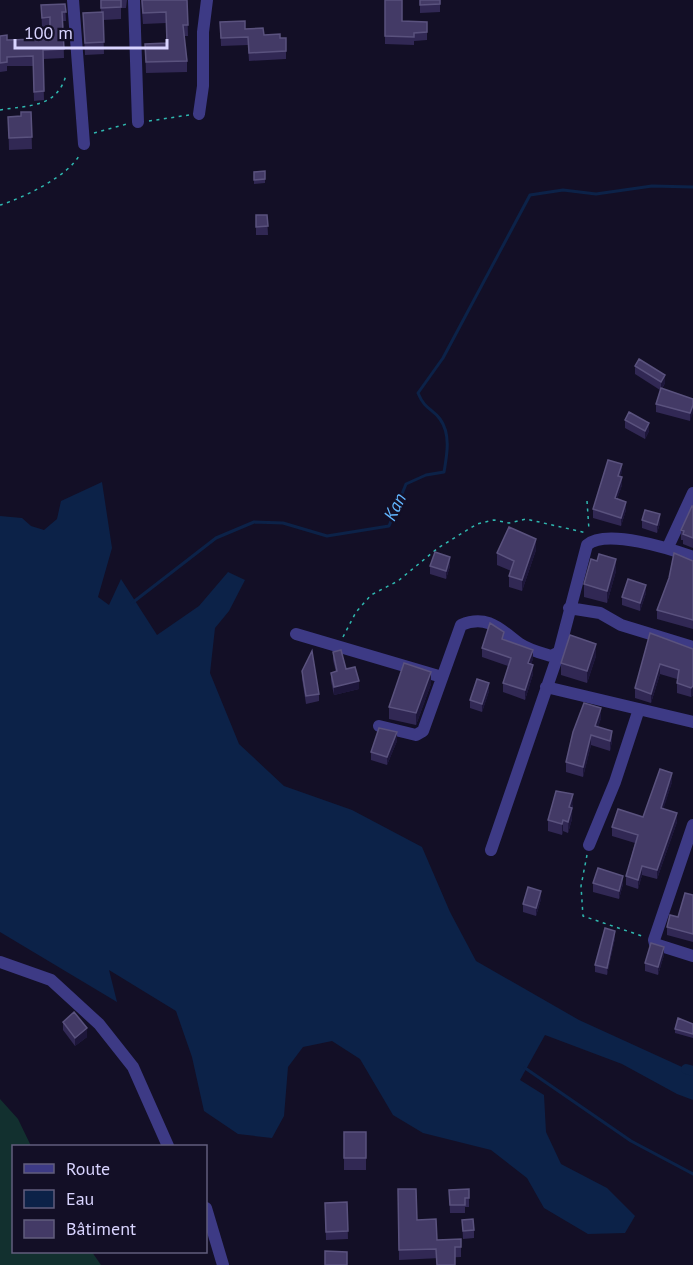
<svg xmlns="http://www.w3.org/2000/svg" width="693" height="1265" viewBox="0 0 693 1265" font-family="'PT Sans',sans-serif">
<style>
.green{fill:#12302f}
.water{fill:#0c2248}
.lines{fill:none;stroke-linecap:round;stroke-linejoin:round}
.stream{stroke:#0c2248;stroke-width:3}
.canal{stroke:#0c2248;stroke-width:10}
.path{stroke:#2fb8b0;stroke-width:1.5;stroke-dasharray:3 4.5;stroke-linecap:butt}
.minor{stroke:#3d3a85;stroke-width:12}
.wall{fill:#312854}
.shaded-wall{fill:#1d163a}
.building{fill:#433a66;stroke:#5a527e;stroke-width:1.5}
.labels{text-anchor:middle;stroke-width:4.5;stroke-linejoin:round;paint-order:stroke}
.water-label{font-size:18px;font-style:italic;fill:#62b6ff;stroke:#130f26}
</style>
<rect width="100%" height="100%" fill="#130f26"/>
<path class="green" d="M0 1099 18 1119 31 1146H14V1252H92L101 1265H0Z"/>
<path class="water" d="M102 482 112 548 98 597 109 605 121 579 157 635 199 606 228 572 245 580 229 611 215 628 210 673 239 744 284 786 352 810 422 847 450 912 476 961 579 1020 693 1072V1100L677 1094 622 1064 545 1035 520 1080 544 1095 546 1132 561 1164 607 1188 635 1216 625 1233 588 1234 544 1208 527 1178 491 1150 423 1133 393 1115 360 1059 332 1041 303 1047 288 1067 284 1116 272 1138 238 1134 204 1111 192 1057 176 1011 109 970 117 1002 0 932V516L22 518 31 526 44 530 57 519 61 501Z"/>
<g class="lines">
<path class="stream" d="M132 603 216 538 254 522 283 523 327 536 389 526 406 484 426 475 444 472C447 455 451 434 440 419 432 408 425 410 418 393L443 358 530 195 563 190 596 194 652 186 693 187
M525 1068 631 1141 693 1174"/>
<path class="canal" d="M686 1069 693 1071"/>
<path class="path" d="M0 110C29 105 57 108 66 75
M149 121 189 115
M94 133 127 124
M0 205C23 198 69 176 80 154
M587 501 589 530
M343 637 356 612 371 595 398 581 438 548 477 524 494 520 509 523 526 519 587 533
M587 855 581 886 583 916 642 936"/>
<path class="minor" d="M73 0 84 144
M134 0 138 122
M199 114 203 86V32L207 0
M668 547 693 493
M569 608 600 613 621 625 693 647
M296 634 442 677
M546 687 693 722
M379 726 416 735 423 731 461 625C487 614 500 629 520 644 529 650 541 653 551 656L559 652
M693 825 654 940 655 944 693 956
M589 845 615 782 639 709
M491 850 559 652 587 545C606 528 671 549 693 557
M0 962 51 980 99 1024 133 1067 168 1146
M206 1208 223 1265"/>
</g>
<path class="wall" d="M100 0H127L126 8H121V19L103 20 104 54 85 55 83 13H101Z
M141 0H187L188 36H184L187 61V72L146 73 145 44 166 43V23L143 24Z
M385 0 402 21 427 22V40L414 41V45L385 44Z
M420 0H440V12L420 13Z
M65 4 66 21H63L64 58 43 59 44 100 34 101 33 66H7V71L0 72V36L7 40 42 39 50 34V26L42 27 41 5Z
M220 22 264 35 280 38H286V59L249 61 248 45 221 46Z
M31 112 32 149 9 150 8 117 21 116Z
M265 171V183L254 184V172Z
M256 215H267L268 235H256Z
M635 366 665 383 662 389 693 399 690 421 656 412V404L660 390 635 374Z
M625 420 649 431 645 439 625 428Z
M622 472 620 476 622 485 617 499 626 510 621 526 593 518V509Z
M693 506V548L683 544V540H681V530Z
M642 520 660 523 657 533 642 528Z
M536 550 522 591 509 587V576L511 571 497 565V553Z
M693 561V629L657 619V610Z
M430 566H450L446 579 430 574Z
M616 571 607 603 584 597V584Z
M646 593 640 611 622 605V597Z
M650 633 693 649V695L691 697 677 693V679L660 674 651 703 635 698V688Z
M504 639 533 659 531 664 533 674 525 700 503 692V683L508 666 482 657V648Z
M333 652 346 669 359 689 334 695 331 681V673L336 672 333 660Z
M596 656 587 683 561 675V663Z
M302 671 319 694V701L306 704 302 679Z
M431 684 416 725 389 719V707Z
M489 691 482 712 470 708V700Z
M601 718 598 727 612 741 610 751 591 745 583 777 566 772V762Z
M397 741 387 765 371 760V752Z
M672 782 663 809 677 822 657 879 642 875 638 889 626 885V876L635 843 612 836V827L643 817Z
M573 805 572 809V819L568 833 563 831 562 835 548 831V820Z
M593 883 623 884 619 899 593 892Z
M693 895V942L667 935V927L678 917Z
M541 899 536 916 523 912V904Z
M615 938 607 975 595 972V965Z
M664 955 658 975 645 971V963Z
M63 1022 87 1037 75 1046 63 1030Z
M693 1024V1038L675 1033V1029Z
M344 1132H366V1170H344Z
M398 1189 417 1220 437 1240 461 1239V1257L399 1260Z
M469 1189V1207H465V1213H450L449 1190Z
M347 1202 348 1239 326 1240 325 1203Z
M462 1220 474 1230V1238L463 1239Z"/>
<path class="shaded-wall" d="M665 375V383L661 390V382Z
M693 405V413L690 421V413Z
M649 423V431L645 439V431Z
M622 464V472L618 484V476Z
M622 477V485L615 506V498Z
M626 502V510L621 526V518Z
M660 514V523L657 533V525Z
M536 539V550L522 591V580Z
M450 557V566L446 579V571Z
M616 559V571L607 603V591Z
M646 585V593L640 611V603Z
M596 644V656L587 683V671Z
M533 650V659L528 672V663Z
M660 664V674L651 703V694Z
M533 665V674L525 700V690Z
M431 672V684L416 725V713Z
M359 681V689L334 695V687Z
M489 683V691L482 712V704Z
M693 686V695L691 697V688Z
M601 708V718L595 736V726Z
M612 731V741L610 751V741Z
M397 732V741L387 765V757Z
M591 735V745L583 777V767Z
M672 773V782L661 817V808Z
M573 794 572 819 568 833 569 807Z
M677 813V822L657 879V870Z
M563 820V831L562 835V824Z
M642 866V875L638 889V880Z
M623 876V884L619 899V891Z
M541 891V899L536 916V908Z
M615 931V938L607 975V968Z
M664 947V955L658 975V967Z
M87 1028V1037L75 1046V1038Z"/>
<path class="building" d="M101 0H121V7L101 8Z
M142 0H187L188 25H183L187 61 146 62 145 44 167 43 166 12 143 13Z
M385 0H402V21L427 22V32L414 33V37L385 36Z
M420 0H440V4L420 5Z
M65 4 66 12H62L64 49 43 50 44 91 34 92 33 56 7 57V62L0 63V36L7 35V40L42 39 41 35 50 34V17L42 18 41 5Z
M103 12 104 42 85 43 83 13Z
M245 21V29L263 28 264 35 280 34V38H286V51L249 53 248 37 221 38 220 22Z
M21 112H31L32 137 9 138 8 117 21 116Z
M265 171V179L254 180V172Z
M256 215H267L268 226 256 227Z
M639 359 665 375 661 382 635 366Z
M661 388 693 399V405L690 413 656 404Z
M629 412 649 423 645 431 625 420Z
M608 460 622 464 618 476 622 477 615 498 626 502 621 518 593 509Z
M692 506H693V538L683 534 684 531 681 530Z
M645 510 660 514 657 525 642 520Z
M509 527 536 539 522 580 509 576 514 561 497 553Z
M435 552 450 557 446 571 430 566Z
M674 553 693 561V620L657 610 669 578Z
M599 554 616 559 607 591 584 584 591 559 597 561Z
M628 579 646 585 640 603 622 597Z
M490 623 504 632 502 639 533 650 528 663 533 665 525 690 503 683 511 658 482 648Z
M650 633 693 649V686L691 688 677 683 679 670 660 664 651 694 635 688Z
M570 635 596 644 587 671 561 663Z
M341 650 346 669 355 667 359 681 334 687 331 673 337 671 333 652Z
M312 651 319 694 306 696 302 671Z
M404 663 431 672 416 713 389 707Z
M477 679 489 683 482 704 470 700Z
M584 703 601 708 595 726 612 731 610 741 591 735 583 767 566 762 573 732Z
M379 728 397 732 387 757 371 752Z
M660 769 672 773 661 808 677 813 657 870 642 866 638 880 626 876 638 835 612 827 618 809 643 817Z
M556 791 573 794 569 807 572 808 568 822 563 820 562 824 548 820Z
M598 868 623 876 619 891 593 883Z
M528 887 541 891 536 908 523 904Z
M685 893 693 895V934L667 927 670 915 678 917Z
M605 928 615 931 607 968 595 965Z
M651 943 664 947 658 967 645 963Z
M74 1012 87 1028 75 1038 63 1022Z
M678 1018 693 1024V1034L675 1029Z
M344 1132H366V1158H344Z
M398 1189H416L417 1220 436 1219 437 1240 461 1239V1247H455V1265H437L436 1249 399 1250Z
M469 1189V1198H465V1205H450L449 1190Z
M347 1202 348 1231 326 1232 325 1203Z
M473 1219 474 1230 463 1231 462 1220Z
M325 1251 347 1252V1265H325Z"/>
<g class="labels">
<g class="water-label">
<text transform="translate(395 507) rotate(-64)" y="6">Kan</text>
</g>
</g>
<rect x="12" y="1145" width="195" height="108" fill="#130f26" stroke="#625e7d" stroke-width="1.5"/>
<rect x="24" y="1164" width="30" height="9" fill="#3d3a85" stroke="#625e7d" stroke-width="1.5"/>
<text x="66" y="1175" font-size="18" fill="#d9d4ff">Route</text>
<rect x="24" y="1190" width="30" height="18" fill="#0c2248" stroke="#625e7d" stroke-width="1.5"/>
<text x="66" y="1205" font-size="18" fill="#d9d4ff">Eau</text>
<rect x="24" y="1220" width="30" height="18" fill="#433a66" stroke="#625e7d" stroke-width="1.5"/>
<text x="66" y="1235" font-size="18" fill="#d9d4ff">Bâtiment</text>
<path d="M15 39v9h152v-9" fill="none" stroke="#d9d4ff" stroke-width="3"/>
<text x="24" y="39" font-size="18" fill="#d9d4ff" stroke="#130f26" stroke-width="4.5" paint-order="stroke">100 m</text>
</svg>
